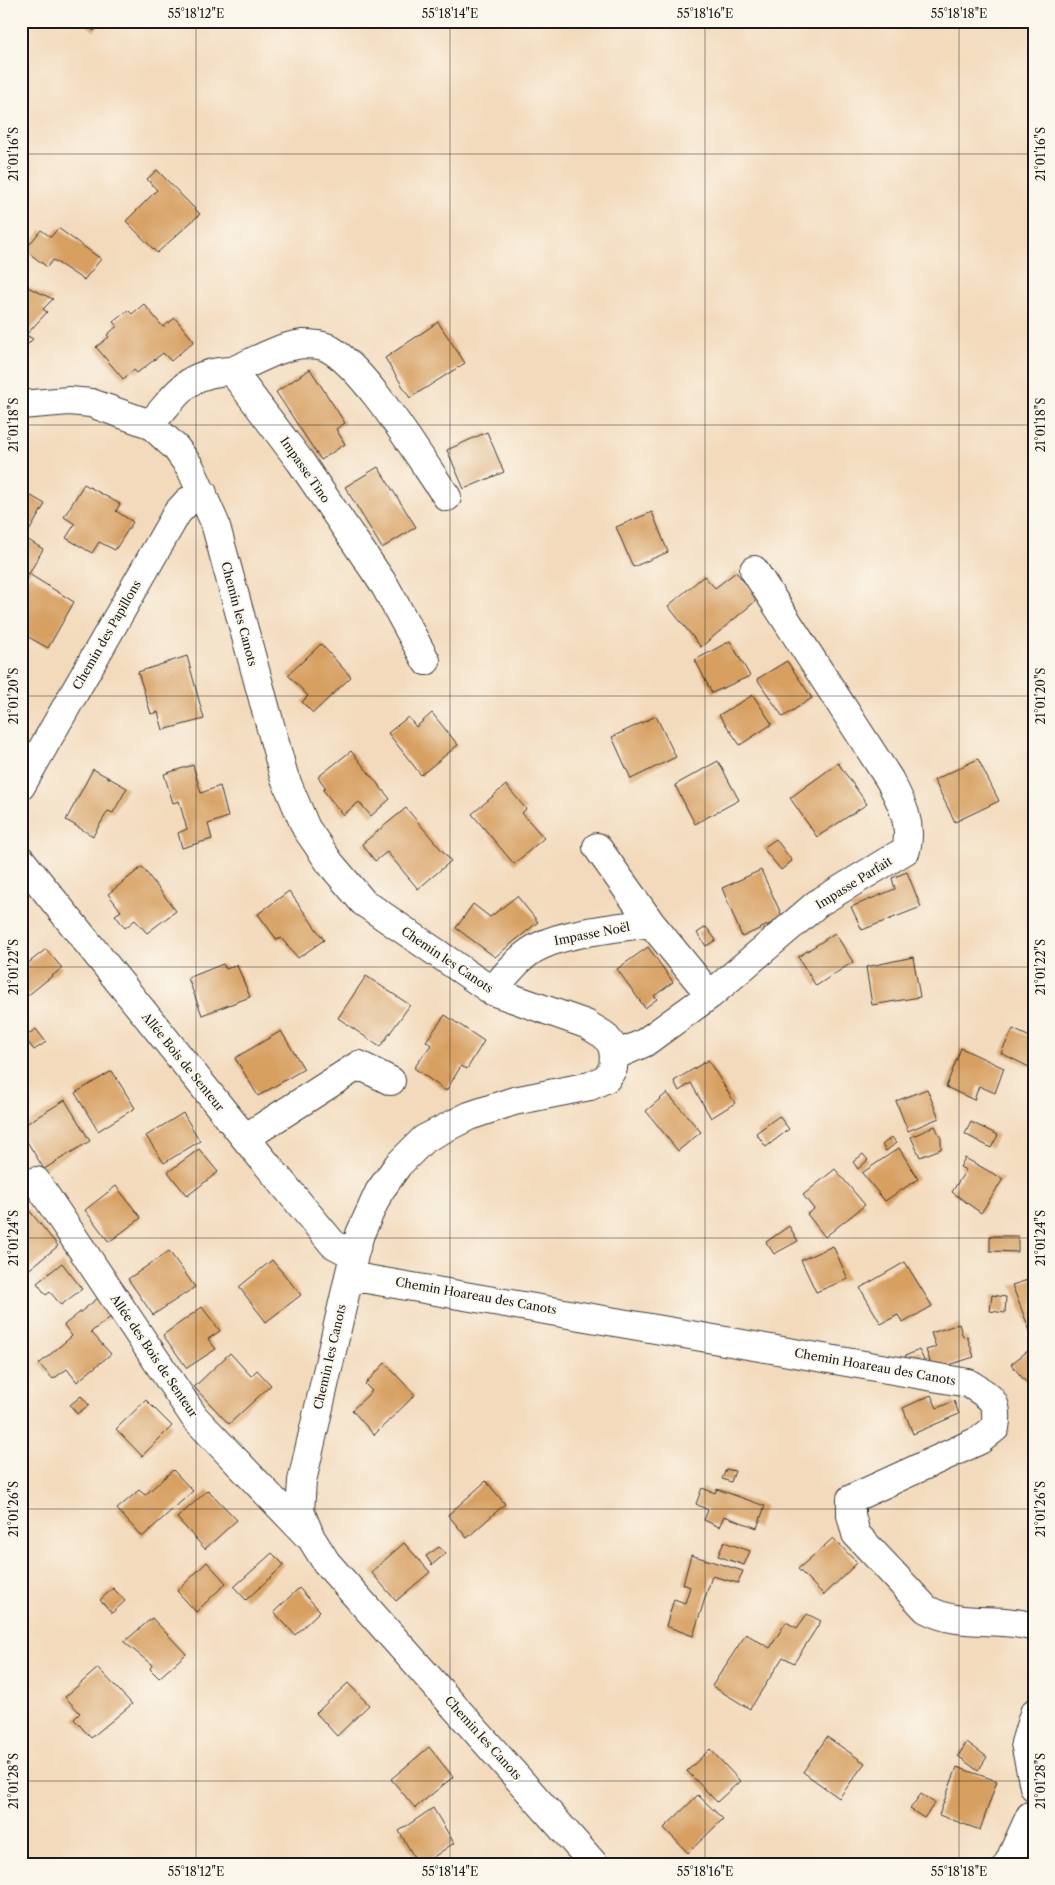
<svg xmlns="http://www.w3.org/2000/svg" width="1055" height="1885" viewBox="0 0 1055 1885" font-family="'Libre Caslon Text',serif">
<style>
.building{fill:#d79f61}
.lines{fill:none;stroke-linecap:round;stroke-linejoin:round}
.minor-casing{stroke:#3c3834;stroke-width:30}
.minor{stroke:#fff;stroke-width:28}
.ticks{fill:none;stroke:#1c1c1c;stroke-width:1;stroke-opacity:0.45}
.labels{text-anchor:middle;stroke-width:4;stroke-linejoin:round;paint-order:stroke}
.street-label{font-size:12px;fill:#1c1c1c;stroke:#fbf7ec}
.neatline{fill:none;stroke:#1c1c1c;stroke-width:2}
.ticks-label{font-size:12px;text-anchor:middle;fill:#1c1c1c}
</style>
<rect width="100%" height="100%" fill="#fbf7ec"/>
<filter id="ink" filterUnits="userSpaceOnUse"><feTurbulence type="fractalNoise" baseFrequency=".02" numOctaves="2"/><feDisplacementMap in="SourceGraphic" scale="10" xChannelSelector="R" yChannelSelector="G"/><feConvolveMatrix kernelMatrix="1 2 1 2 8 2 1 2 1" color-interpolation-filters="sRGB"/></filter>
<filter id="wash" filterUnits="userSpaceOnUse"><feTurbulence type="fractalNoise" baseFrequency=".0096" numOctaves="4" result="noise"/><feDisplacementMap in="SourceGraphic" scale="20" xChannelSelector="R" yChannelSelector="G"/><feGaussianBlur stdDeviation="1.12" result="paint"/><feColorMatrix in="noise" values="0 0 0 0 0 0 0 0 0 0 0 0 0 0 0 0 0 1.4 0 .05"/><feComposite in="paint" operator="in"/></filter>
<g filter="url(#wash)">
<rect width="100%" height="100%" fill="#f3dabc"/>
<g id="blocks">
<path class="building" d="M82 21H102L94 31Z
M157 170 200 214 157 253 126 221 157 190 147 179Z
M58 228 101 259 84 280 53 260 47 267 25 250 41 230 51 237Z
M21 284 53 299 43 309 47 312 26 335 33 339 21 351Z
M144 304 163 327 175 318 194 341 171 361 163 353 137 373 134 370 123 379 96 347 109 337 107 335 117 326 113 322 128 310 132 314Z
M438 322 465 363 410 398 385 358Z
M310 369 345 423 336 429 345 444 321 460 276 392Z
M487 432 504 472 464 489 447 450Z
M378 467 416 527 382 548 345 487Z
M84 484 120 504 116 511 133 522 115 550 99 542 92 553 66 538 75 524 64 517Z
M21 490 45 504 25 538 21 536Z
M652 512 668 552 633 567 616 527Z
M25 538 43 549 29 574 21 570V544Z
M736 572 758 599 701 647 668 606 704 576 715 588Z
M29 574 74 602 48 648 21 633V589Z
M730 641 750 676 712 693 695 660Z
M321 644 351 677 313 713 302 702 308 696 288 675Z
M187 656 204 719 163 730 158 712 151 714 138 672Z
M787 661 812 698 783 717 757 679Z
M753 695 772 724 740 745 719 715Z
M432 713 458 745 421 775 388 733 408 717 416 727Z
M656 716 676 757 631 779 612 737Z
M351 751 390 799 371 816 359 802 343 815 323 790 326 788 318 777Z
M978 759 999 801 955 822 934 780Z
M718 761 739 800 695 824 675 785Z
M838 763 867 804 817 837 790 798Z
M193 765 201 793 220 786 228 817 208 824 212 839 182 848 178 833 187 829 179 801 173 803 164 774Z
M93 769 127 788 113 813 108 811 93 836 66 820Z
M506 785 526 809 522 813 544 838 514 864 472 814Z
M406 808 451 861 418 889 387 852 375 861 362 844Z
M776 839 792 861 781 870 763 848Z
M142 867 176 911 147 933 135 920 125 928 115 915 121 911 108 894Z
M761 870 783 918 742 937 722 888Z
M907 872 921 907 862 930 851 907 895 889 892 878Z
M289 891 324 940 298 958 281 938 277 940 258 914Z
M517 896 538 922 495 957 456 928 473 904 490 917Z
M706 927 716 940 706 946 697 933Z
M835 933 853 962 816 986 798 957Z
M648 947 673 982 654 996 657 999 645 1008 617 969Z
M46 949 62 968 21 1001V969Z
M913 957 920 997 872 1005 866 967Z
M223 964 226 969 237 965 250 997 202 1015 188 978Z
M366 976 410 1005 380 1047 338 1018Z
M445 1015 484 1041 467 1069 461 1066 446 1091 414 1068 431 1045 426 1041Z
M36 1029 46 1042 34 1050 24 1037Z
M1013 1029 1034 1039V1057L1029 1067 1001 1053Z
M281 1031 304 1069 258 1096 235 1058Z
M961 1048 1004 1068 995 1093 979 1086 974 1100 946 1087Z
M708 1060 735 1103 711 1118 691 1083 679 1091 674 1081Z
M112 1071 135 1108 98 1131 75 1093Z
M927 1089 939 1118 908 1131 896 1101Z
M667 1093 701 1132 678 1151 646 1111Z
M65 1100 90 1141 44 1169 21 1132V1127Z
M183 1113 200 1141 164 1163 146 1136Z
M779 1116 789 1129 766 1147 756 1133Z
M971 1122 998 1135 991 1148 965 1134Z
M935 1126 941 1138V1149L920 1157 911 1137Z
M892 1137 896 1143 886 1151 882 1145Z
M899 1148 918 1179 885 1201 862 1173Z
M199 1149 218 1172 187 1196 168 1172Z
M863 1154 868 1160 858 1169 853 1162Z
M965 1158 1003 1179 981 1213 952 1192 966 1170 960 1167Z
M835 1169 865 1205 825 1237 807 1214 814 1209 803 1195Z
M116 1186 141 1218 109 1242 85 1210Z
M28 1209 58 1246 21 1276V1214Z
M789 1226 798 1241 774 1254 766 1242Z
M990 1236H1018V1252L990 1251Z
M833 1246 848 1279 816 1292 801 1260Z
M169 1251 195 1287 153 1315 128 1279Z
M272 1260 301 1295 266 1322 239 1287Z
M905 1262 932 1306 903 1323 898 1315 881 1324 860 1288Z
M62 1263 82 1289 61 1305 50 1292 46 1295 37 1283Z
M1034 1278V1330L1030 1331 1012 1285Z
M992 1295 1006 1297 1005 1313 990 1311Z
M98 1298 112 1316 91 1332 111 1354 77 1382 67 1369 53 1379 39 1364 72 1336 64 1325Z
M202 1307 220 1331 208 1339 216 1349 187 1368 163 1335Z
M959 1324 963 1337 967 1336 974 1357 933 1370 926 1350 936 1347 931 1333Z
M1034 1346V1392L1011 1364Z
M919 1350 925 1362 912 1369 905 1356Z
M230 1353 251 1376 257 1370 271 1385 229 1424 194 1387Z
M385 1363 415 1395 374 1435 352 1410 372 1391 365 1384Z
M931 1395 937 1408 954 1401 959 1414 913 1434 903 1408Z
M81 1396 89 1405 77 1414 70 1405Z
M146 1400 172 1426 142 1456 116 1429Z
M726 1469 735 1471 731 1482 722 1479Z
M173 1470 193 1491 142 1537 117 1509 139 1490 145 1495Z
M486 1481 505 1504 467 1538 448 1515Z
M702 1488 715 1493 717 1489 765 1506 757 1528 724 1516 719 1527 704 1520 708 1510 696 1504Z
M208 1490 237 1520 205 1549 177 1518Z
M833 1538 857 1563 824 1595 798 1569Z
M724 1542 750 1551 744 1565 718 1556Z
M404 1543 430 1572 396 1601 371 1572Z
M439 1547 446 1553 432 1565 426 1556Z
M272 1553 284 1565 246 1600 234 1587Z
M691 1555 743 1571 738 1583 712 1576 693 1636 666 1626 674 1599 685 1603 690 1587 683 1584Z
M207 1562 226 1583 196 1612 177 1591Z
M113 1588 125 1601 112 1613 100 1600Z
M299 1588 320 1611 295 1635 274 1612Z
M807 1614 821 1621 794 1663 783 1657 750 1709 712 1686 746 1634 770 1648 786 1622 797 1628Z
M152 1618 186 1654 159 1678 150 1669 152 1665 124 1642Z
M98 1668 132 1704 91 1738 74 1719 80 1713 65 1697Z
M348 1683 369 1705 337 1736 316 1713Z
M827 1737 865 1763 839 1798 803 1772Z
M967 1742 987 1757 978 1771 958 1756Z
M429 1747 453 1777 415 1808 391 1779Z
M710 1749 740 1781 717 1802 687 1771Z
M957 1767 997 1781 980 1830 939 1815Z
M921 1794 935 1803 924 1818 910 1809Z
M698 1795 723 1819 688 1853 664 1828Z
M433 1808 454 1843 423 1864H418L399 1831Z"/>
</g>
</g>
<g filter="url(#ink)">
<use href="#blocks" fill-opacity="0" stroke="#3c3834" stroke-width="1"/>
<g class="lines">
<defs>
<path id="minor" d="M232 371C254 362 280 346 303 344 309 344 321 345 326 347 365 366 420 459 447 497
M21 405 69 401 91 403 150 424 176 448 190 467 215 523 284 776 306 828 330 863 363 902 492 991 586 1024 604 1035 612 1045 614 1056 613 1068 607 1078 590 1086 514 1101 469 1116 424 1139 398 1165 379 1192 360 1234 354 1255 302 1481 300 1511 311 1538 326 1562 594 1864
M150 424C179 393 186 372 232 371L300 461 385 586 426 661
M21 786 177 513 188 501 203 493
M597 847 651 923 710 995
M21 860 245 1138 333 1244 354 1255
M492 991C506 975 520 955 540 946 568 932 618 928 651 923
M614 1056 644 1043 710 995 818 903 906 850C913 823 901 802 889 779L754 570
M245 1138 359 1065 391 1081
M36 1181 195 1418 306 1534
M349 1276 968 1383C990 1397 1000 1400 995 1428L980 1440 851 1499V1515L856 1534 926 1609C960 1628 998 1616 1034 1627
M1034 1713 1025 1743 1034 1787
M1008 1864 1030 1816 1034 1814"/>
</defs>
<use href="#minor" class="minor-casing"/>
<use href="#minor" class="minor"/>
</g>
</g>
<path class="ticks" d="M196 21V1864M450 21V1864M705 21V1864M959 21V1864M21 154H1034M21 425H1034M21 696H1034M21 967H1034M21 1238H1034M21 1509H1034M21 1781H1034"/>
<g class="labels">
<g class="street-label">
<text transform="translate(305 470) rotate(55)" y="4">Impasse Tino</text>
<text transform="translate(239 614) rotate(75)" y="4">Chemin les Canots</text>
<text transform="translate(107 635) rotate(-60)" y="4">Chemin des Papillons</text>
<text transform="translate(854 883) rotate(-32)" y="4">Impasse Parfait</text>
<text transform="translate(592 934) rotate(-11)" y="4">Impasse Noël</text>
<text transform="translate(447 960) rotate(34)" y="4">Chemin les Canots</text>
<text transform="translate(183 1062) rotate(51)" y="4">Allée Bois de Senteur</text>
<text transform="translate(476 1296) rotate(10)" y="4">Chemin Hoareau des Canots</text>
<text transform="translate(154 1356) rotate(56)" y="4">Allée des Bois de Senteur</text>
<text transform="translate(330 1357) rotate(-77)" y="4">Chemin les Canots</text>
<text transform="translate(875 1367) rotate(10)" y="4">Chemin Hoareau des Canots</text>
<text transform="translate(483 1738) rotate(48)" y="4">Chemin les Canots</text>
</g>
</g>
<rect width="1055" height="1885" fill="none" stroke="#fbf7ec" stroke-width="55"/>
<rect x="28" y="28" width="1000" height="1830" class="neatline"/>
<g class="ticks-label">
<text x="196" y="18">55°18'12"E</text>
<text x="450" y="18">55°18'14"E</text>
<text x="705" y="18">55°18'16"E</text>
<text x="959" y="18">55°18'18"E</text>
<text transform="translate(14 154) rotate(-90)" y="4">21°01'16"S</text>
<text transform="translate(1041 154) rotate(-90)" y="4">21°01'16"S</text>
<text transform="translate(14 425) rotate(-90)" y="4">21°01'18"S</text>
<text transform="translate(1041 425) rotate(-90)" y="4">21°01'18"S</text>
<text transform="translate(14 696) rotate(-90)" y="4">21°01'20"S</text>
<text transform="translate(1041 696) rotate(-90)" y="4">21°01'20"S</text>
<text transform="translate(14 967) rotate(-90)" y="4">21°01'22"S</text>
<text transform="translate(1041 967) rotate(-90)" y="4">21°01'22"S</text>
<text transform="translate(14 1238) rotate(-90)" y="4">21°01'24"S</text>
<text transform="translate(1041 1238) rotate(-90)" y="4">21°01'24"S</text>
<text transform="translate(14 1509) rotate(-90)" y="4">21°01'26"S</text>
<text transform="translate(1041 1509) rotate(-90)" y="4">21°01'26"S</text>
<text transform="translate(14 1781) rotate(-90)" y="4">21°01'28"S</text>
<text transform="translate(1041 1781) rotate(-90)" y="4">21°01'28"S</text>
<text x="196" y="1876">55°18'12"E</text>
<text x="450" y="1876">55°18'14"E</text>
<text x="705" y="1876">55°18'16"E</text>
<text x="959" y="1876">55°18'18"E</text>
</g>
</svg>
